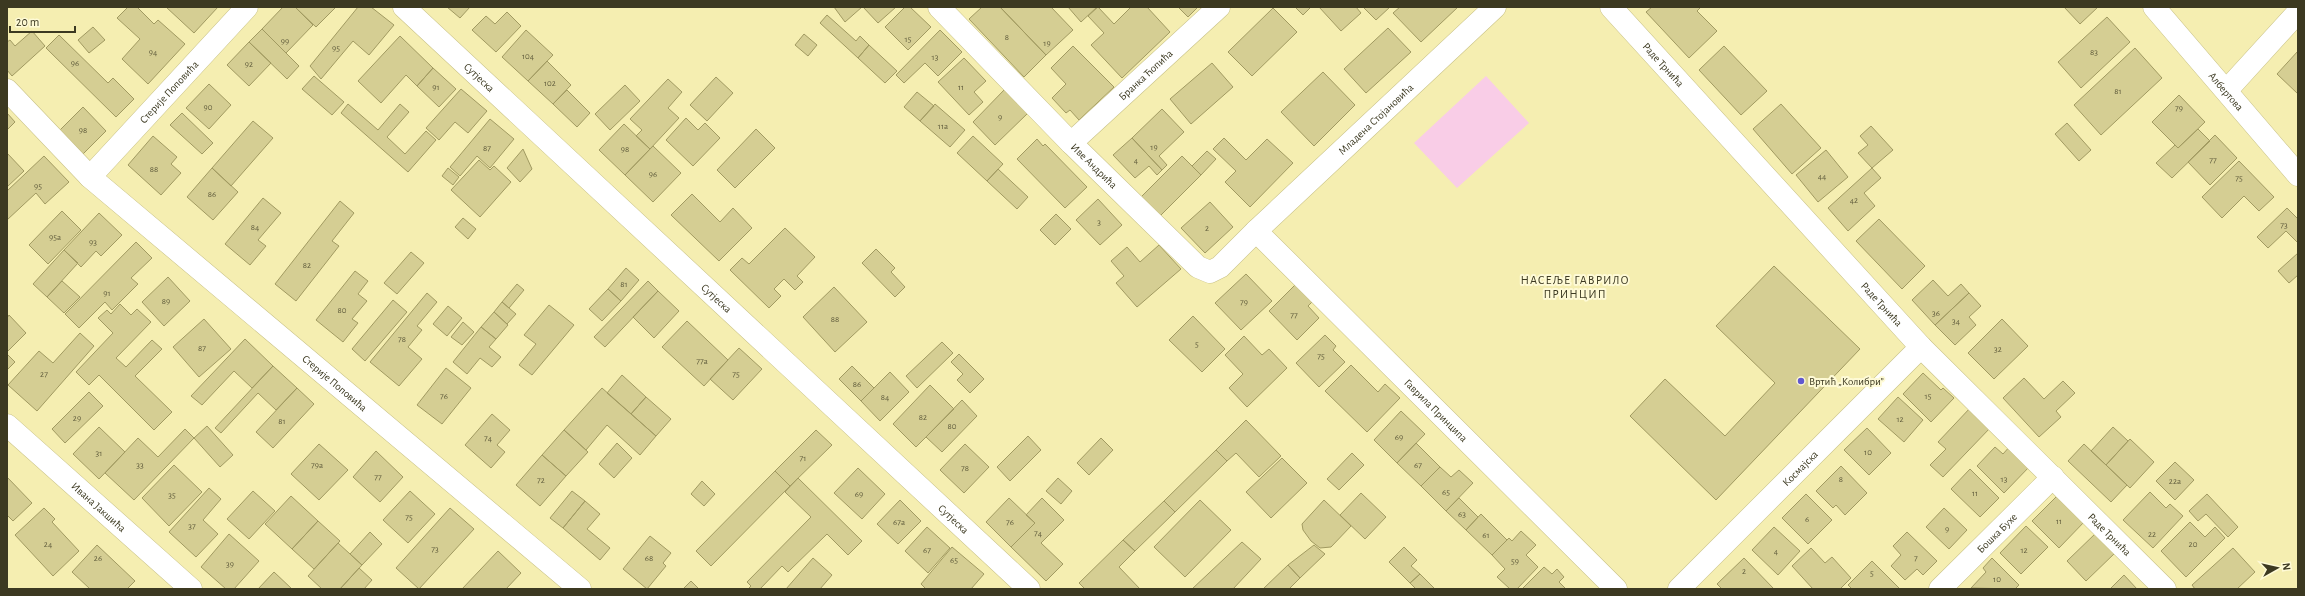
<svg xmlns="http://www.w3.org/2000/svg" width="2305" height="596" viewBox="0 0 2305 596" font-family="'Alegreya Sans',sans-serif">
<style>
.pitch{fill:#f9cde7}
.building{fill:#d5ce93;stroke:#a19a61}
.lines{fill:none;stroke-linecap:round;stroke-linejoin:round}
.minor-casing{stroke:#c9c287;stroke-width:23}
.minor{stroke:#fff;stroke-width:22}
.poi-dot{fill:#6158d0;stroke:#fefad6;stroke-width:1.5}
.labels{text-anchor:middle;stroke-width:4;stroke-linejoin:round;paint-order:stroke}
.number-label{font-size:9px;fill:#625e3e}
.street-label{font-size:11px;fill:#3c3921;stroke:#fefad6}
.poi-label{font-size:11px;fill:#3c3921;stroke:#fefad6;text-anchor:start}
.neighbourhood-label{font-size:12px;letter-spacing:1px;fill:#3c3921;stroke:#fefad6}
</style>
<rect width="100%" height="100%" fill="#f5eeb1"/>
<path class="pitch" d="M1486 76 1529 123 1457 188 1414 143Z"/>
<path class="building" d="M128 7H137L154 24 158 20 185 44 148 84 122 59 140 39 117 18Z
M166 7H218L194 33Z
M283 7H295L313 25 286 53 262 29Z
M295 7H336L316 27Z
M358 7H371L394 25 369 55 353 41 321 79 310 66Z
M447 7H470L460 18Z
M834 7H862L845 22Z
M863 7H896L878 23Z
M905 7H910L931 27 908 50 885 27Z
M982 7H1000L1046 55 1024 77 969 19Z
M1000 7H1051L1073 30 1046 55Z
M1068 7H1097L1081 22Z
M1098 7 1114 24 1131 7H1147L1170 32 1122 78 1091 45 1104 33 1088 16Z
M1178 7H1198L1188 17Z
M1295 7H1311L1303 15Z
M1319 7H1356L1361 13 1341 31Z
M1363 7H1390L1376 20Z
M1400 7H1458L1421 42 1393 13Z
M1652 7H1701L1697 11 1717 31 1689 58 1646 12Z
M2064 7H2098L2080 24Z
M1273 8 1297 32 1252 76 1228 52Z
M507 12 521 26 496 52 472 30 486 16 495 24Z
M827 15 856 41 860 36 869 45 858 58 820 23Z
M2107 17 2130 42 2081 88 2058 62Z
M93 27 105 40 89 53 78 40Z
M1388 28 1411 52 1366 93 1344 69Z
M262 29 299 66 287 79 249 42Z
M526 30 553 55 528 81 502 57Z
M940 30 962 52 938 76 925 63 904 83 896 75Z
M32 31 45 46 12 76 7 70V42L10 40 15 46Z
M804 34 817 45 808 56 795 45Z
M59 35 108 83 113 78 134 99 116 117 46 48Z
M400 36 433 68 417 86 406 75 381 103 358 81Z
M249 42 271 63 249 86 227 65Z
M869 45 897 71 885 83 858 58Z
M1073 46 1114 87 1079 120 1070 110 1066 113 1052 98 1066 84 1051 68Z
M1724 46 1767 91 1741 115 1699 70Z
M2135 48 2162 78 2101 135 2074 105Z
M2298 51V94L2277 74Z
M964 58 986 81 974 92 983 102 969 115 938 82Z
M547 61 571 85 553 104 528 81Z
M1212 63 1233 87 1191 124 1170 99Z
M433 68 456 89 439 107 417 86Z
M1323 72 1355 105 1314 146 1281 112Z
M314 76 344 102 332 115 302 89Z
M716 77 733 93 707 121 690 105Z
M668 79 682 92 668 108 679 118 650 149 636 136 642 130 630 119Z
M209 84 231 105 209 129 186 108Z
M625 85 640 101 610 130 595 114Z
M461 89 487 111 468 133 455 122 439 140 426 128Z
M1005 89 1028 113 995 145 973 122Z
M567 90 590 113 577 127 553 104Z
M917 92 934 106 920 121 904 107Z
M2179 95 2205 122 2178 148 2152 122Z
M348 104 378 130 400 104 409 112 387 137 405 154 426 131 436 140 408 172 341 113Z
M935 104 965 130 950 147 920 121Z
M1781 104 1821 148 1792 174 1753 129Z
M83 107 106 131 83 154 60 130Z
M1162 109 1184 132 1159 156 1167 165 1162 170 1132 138Z
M7 113 15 122 7 130Z
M182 113 213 143 202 154 170 125Z
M686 118 698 130 705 123 720 138 693 166 666 140Z
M490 119 514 139 490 168 477 156 460 176 450 167Z
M253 121 273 138 231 186 212 168Z
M2067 123 2091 150 2079 161 2055 134Z
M624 124 650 149 625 175 599 150Z
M1871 126 1893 150 1872 168 1858 153 1868 145 1860 136Z
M756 129 775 148 735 188 717 170Z
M2198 129 2210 141 2172 178 2156 163 2175 145 2178 148Z
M2215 135 2237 158 2210 185 2188 162Z
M153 136 177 157 171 164 181 173 161 195 128 165Z
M973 136 1003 164 987 181 957 153Z
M1132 138 1162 170 1157 175 1149 166 1135 178 1113 155Z
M1224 138 1246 160 1267 139 1293 163 1250 207 1225 182 1236 171 1213 149Z
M1037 139 1043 146 1045 144 1087 187 1065 208 1017 159Z
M653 146 681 173 653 202 625 175Z
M523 149 532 169 520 182 507 168Z
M1826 150 1848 177 1818 202 1796 175Z
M1207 151 1216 159 1201 175 1192 166Z
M7 153 24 171 7 187Z
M44 156 69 182 45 204 36 193 7 220V191Z
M1182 156 1201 175 1160 216 1141 197Z
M479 160 490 170 494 166 511 182 480 217 451 190Z
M2239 161 2274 197 2259 211 2244 196 2222 218 2202 197Z
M212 168 238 192 213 220 187 197Z
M448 168 459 177 453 185 442 176Z
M1872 168 1881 178 1864 193 1875 206 1848 231 1828 208Z
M998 169 1028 197 1017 209 987 181Z
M692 194 720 222 733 208 752 228 719 261 671 215Z
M263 198 281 213 258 240 266 246 250 265 225 244Z
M1098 199 1122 225 1100 245 1076 220Z
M340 201 354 213 332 241 339 246 296 301 275 284Z
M1210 202 1233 227 1205 253 1181 228Z
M2287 208 2298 219V243L2286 231 2268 248 2257 237Z
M62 211 81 230 48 264 29 245Z
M99 213 122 235 101 256 96 251 81 267 64 250Z
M1056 214 1071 229 1055 245 1040 230Z
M463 218 476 229 468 239 455 227Z
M1879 219 1925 266 1902 289 1856 241Z
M785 228 815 257 797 276 803 282 795 290 784 279 774 289 781 296 769 308 730 270 742 258 749 264Z
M136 242 152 258 131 278 138 284 112 310 105 302 79 328 65 314Z
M1159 245 1181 269 1137 307 1116 283 1124 276 1111 261 1127 247 1140 262Z
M876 249 895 268 891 272 905 287 895 297 862 263Z
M64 250 78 263 47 297 33 284Z
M411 252 424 263 397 294 384 283Z
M2298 253V275L2289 283 2278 271Z
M1774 266 1860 349 1716 500 1630 416 1665 379 1725 436 1775 383 1716 326Z
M626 268 639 280 621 301 608 289Z
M355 271 368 281 358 294 367 301 352 319 358 323 343 342 316 320Z
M1246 274 1272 301 1241 330 1215 303Z
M168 277 190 301 164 326 142 302Z
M1933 280 1948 296 1961 284 1969 293 1935 325 1912 300Z
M62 281 80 297 64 313 47 297Z
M648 281 658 291 605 347 594 337Z
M1297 283 1314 300 1308 306 1319 318 1297 340 1269 311Z
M517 284 524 290 509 308 502 302Z
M834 287 867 322 835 352 803 317Z
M608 289 621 301 602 321 589 309Z
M658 291 679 311 654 338 633 317Z
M427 293 437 302 417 326 422 330 408 347 422 359 399 386 370 362Z
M1969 293 1981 306 1969 317 1976 325 1955 345 1935 325Z
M393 300 407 312 365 361 352 349Z
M502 302 516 314 507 324 494 312Z
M120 304 131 315 137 309 151 322 116 358 126 367 152 340 162 349 135 376 172 412 154 430 99 375 89 385 76 372 113 333 98 318 107 310 111 314Z
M549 305 574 325 532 375 519 365 536 344 524 335Z
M448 306 462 318 447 336 433 324Z
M494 312 508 325 496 339 481 327Z
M9 315 26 333 7 352V318Z
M1193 316 1225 349 1202 372 1169 340Z
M204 319 231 349 199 377 173 347Z
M2002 319 2028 346 1994 379 1968 353Z
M687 321 728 360 704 386 662 347Z
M463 322 474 332 462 345 451 337Z
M481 327 496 339 489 347 501 357 492 367 480 358 467 374 453 362Z
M80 333 94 346 37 411 8 385 39 351 53 363Z
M1325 335 1336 346 1333 350 1345 362 1319 387 1296 363Z
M1244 336 1262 355 1269 349 1287 368 1247 407 1229 388 1243 374 1225 355Z
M245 339 273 366 252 388 234 371 202 405 191 396Z
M942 342 953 353 917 388 906 376Z
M739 348 762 369 733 400 710 379Z
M7 354 15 362 7 370Z
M959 354 984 379 970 393 957 380 963 374 951 362Z
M1351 365 1378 392 1385 384 1400 398 1367 432 1325 391Z
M273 366 297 388 276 410 258 393 221 433 215 428Z
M852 366 874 388 861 401 839 379Z
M446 368 471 388 442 424 417 405Z
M890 372 909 392 880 421 861 401Z
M1923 373 1941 390 1943 388 1954 398 1931 422 1903 394Z
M622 375 646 397 631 414 607 393Z
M2024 378 2044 399 2063 381 2075 393 2056 411 2061 417 2039 437 2003 398Z
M930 385 954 409 916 447 893 424Z
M297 388 314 404 273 448 256 432Z
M602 388 656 436 640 455 607 425 586 450 564 430Z
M89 392 103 406 65 443 52 429Z
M646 397 671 419 656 436 631 414Z
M1898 397 1923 420 1904 442 1878 419Z
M962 400 977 416 942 452 926 437Z
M1971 407 1991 427 1943 477 1930 465 1946 449 1938 442Z
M1401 411 1425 434 1397 463 1374 440Z
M492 414 510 430 497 445 505 452 491 468 465 445Z
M1246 420 1281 456 1259 477 1236 453 1227 461 1216 450Z
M207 426 233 455 220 467 194 438Z
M99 427 125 452 99 479 73 454Z
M2113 427 2128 441 2106 465 2091 451Z
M1867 428 1891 453 1869 475 1844 450Z
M185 429 194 438 134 500 105 473 138 438 158 457Z
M564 430 588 452 566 476 542 455Z
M816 430 832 445 790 486 775 471Z
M1028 436 1041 450 1010 481 997 467Z
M1101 438 1113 450 1089 475 1077 463Z
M2130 439 2154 462 2130 488 2106 465Z
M617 443 632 458 614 478 599 464Z
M1416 443 1440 467 1421 486 1397 463Z
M319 444 348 470 319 500 291 474Z
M965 444 989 467 964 493 940 470Z
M2084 444 2127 485 2111 502 2068 461Z
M2011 445 2031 465 2004 493 1977 466 1995 447 2003 454Z
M1216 450 1227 461 1175 512 1164 501Z
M376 451 403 477 380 502 353 477Z
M1352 453 1364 465 1339 490 1327 479Z
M542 455 566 476 540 506 516 485Z
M1282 458 1307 483 1271 518 1246 492Z
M2175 462 2194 480 2175 500 2156 481Z
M174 465 202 492 169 526 142 498Z
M1841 466 1867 493 1845 515 1836 505 1833 508 1816 491Z
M1440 467 1451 477 1459 470 1473 483 1446 511 1421 486Z
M858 468 885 494 862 519 834 493Z
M1970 469 1999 498 1980 517 1951 489Z
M775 471 790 486 711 566 696 551Z
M7 477 32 503 13 521 7 515Z
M798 478 862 541 848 555 827 534 788 572 782 566 760 589H748L751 586 747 582 811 517 785 492Z
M1058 478 1072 491 1061 504 1046 491Z
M702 481 715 494 704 506 691 494Z
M209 488 221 499 203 520 218 534 196 557 169 532Z
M253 491 275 511 249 539 227 519Z
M410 491 435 514 408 543 383 520Z
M572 491 585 501 563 528 550 518Z
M2150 492 2166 508 2170 504 2183 516 2153 548 2123 520Z
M1361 493 1386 517 1365 539 1340 515Z
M1806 494 1832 520 1808 544 1782 518Z
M2059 494 2086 520 2059 548 2032 521Z
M2207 494 2238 527 2228 537 2206 514 2198 521 2189 511Z
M291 496 318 521 292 549 265 524Z
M1009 498 1035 523 1011 547 986 522Z
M1042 498 1064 520 1041 543 1063 564 1046 581 1011 547 1035 523 1026 515Z
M1459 498 1478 517 1466 530 1446 511Z
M900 500 921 521 898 544 877 524Z
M1200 500 1231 530 1185 577 1154 547Z
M1324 500 1351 526 1331 547 1320 548 1311 541 1303 530 1302 524Z
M585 501 600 514 587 529 610 548 600 560 563 528Z
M1164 501 1175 512 1135 551 1123 540Z
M44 508 55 519 52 522 79 551 53 576 15 535Z
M450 508 474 529 419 589 396 568Z
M1944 508 1967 530 1949 549 1926 527Z
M1481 514 1507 540 1492 555 1466 530Z
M318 521 340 541 314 569 292 549Z
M2190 522 2205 537 2215 527 2225 538 2186 577 2161 551Z
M2026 526 2048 547 2021 574 2000 553Z
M927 527 950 548 928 573 905 551Z
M1774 527 1800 551 1778 575 1752 550Z
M1521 531 1536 545 1526 555 1538 567 1517 589H1510L1497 577 1505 569 1492 555 1509 538 1512 541Z
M370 532 382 544 362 565 350 554Z
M1907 532 1937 561 1923 575 1917 569 1905 580 1891 566 1901 555 1893 546Z
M2097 532 2116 552 2086 581 2067 561Z
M229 534 259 561 234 589H226L201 567Z
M650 536 671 553 663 563 666 566 647 589 623 569Z
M1123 540 1135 551 1119 567 1140 589H1085L1079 583Z
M1242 542 1261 559 1233 589H1192Z
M338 543 362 565 340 589H322L308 576Z
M97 545 135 581 127 589H90L72 572Z
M1314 545 1325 554 1300 578 1288 565Z
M952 547 984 574 971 589H926L921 584Z
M1404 547 1417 560 1411 566 1420 574 1410 583 1389 562Z
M1811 548 1825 563 1832 557 1851 578 1840 589H1813L1792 566Z
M2233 548 2255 572 2237 589H2195L2192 585Z
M498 551 521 573 506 589H462Z
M813 558 832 575 820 589H786Z
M1744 558 1774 589H1722L1717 584Z
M1992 558 2019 585 2015 589 1971 588 1986 572 1983 568Z
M1872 561 1900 589H1852L1848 585Z
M1288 565 1300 578 1289 589H1263Z
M1544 567 1552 574 1557 569 1564 577 1559 582 1566 589H1522Z
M359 568 372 580 364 589H340Z
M274 572 292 589H258Z
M1420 574 1435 589H1416L1410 583Z
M2124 575 2137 589H2110Z
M691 581 699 589H683Z"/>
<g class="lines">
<defs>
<g id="minor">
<path id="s1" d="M404 7 1029 589"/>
<path id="s2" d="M939 7 1071 143 1198 267 1210 272 1220 267 1256 231 1495 7"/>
<path id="s3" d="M1611 7 1921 347 2165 589"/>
<path id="s4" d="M2154 7 2298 175"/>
<path id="s5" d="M7 90 90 177 580 589"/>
<path d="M2227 90 2298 12"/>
<path id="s6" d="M1071 143 1219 7"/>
<path id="s7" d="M90 177 247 7"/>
<path id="s8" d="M1256 231 1616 589"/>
<path id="s9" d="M7 425 191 589"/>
<path id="s10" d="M1679 589 1921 347"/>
<path id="s11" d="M1940 589 2053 477"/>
</g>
</defs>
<use href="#minor" class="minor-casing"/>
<use href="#minor" class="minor"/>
</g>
<circle class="poi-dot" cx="1801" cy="381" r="4"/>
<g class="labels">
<g class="number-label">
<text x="1007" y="40">8</text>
<text x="908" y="42">15</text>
<text x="285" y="44">99</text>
<text x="1047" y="46">19</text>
<text x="336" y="51">95</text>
<text x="153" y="55">94</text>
<text x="2094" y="55">83</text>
<text x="528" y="59">104</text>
<text x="935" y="60">13</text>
<text x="75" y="66">96</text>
<text x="249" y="67">92</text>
<text x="550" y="86">102</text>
<text x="436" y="90">91</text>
<text x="961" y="90">11</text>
<text x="2118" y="94">81</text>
<text x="208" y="110">90</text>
<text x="2179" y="111">79</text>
<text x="1000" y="120">9</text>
<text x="943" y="129">11a</text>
<text x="83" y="133">98</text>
<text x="1154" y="150">19</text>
<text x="487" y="151">87</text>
<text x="625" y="152">98</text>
<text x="1136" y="163">4</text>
<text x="2213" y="163">77</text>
<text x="154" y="172">88</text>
<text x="653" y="177">96</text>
<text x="1822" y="179">44</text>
<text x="2239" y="181">75</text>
<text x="38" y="189">95</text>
<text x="212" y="197">86</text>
<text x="1854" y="203">42</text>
<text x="1099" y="225">3</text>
<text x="2284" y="228">73</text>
<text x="255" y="230">84</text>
<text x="1207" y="231">2</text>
<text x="55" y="240">95a</text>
<text x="93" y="245">93</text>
<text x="307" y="268">82</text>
<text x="624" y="287">81</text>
<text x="107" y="296">91</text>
<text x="166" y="304">89</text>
<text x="1244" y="305">79</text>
<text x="342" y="313">80</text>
<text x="1936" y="316">36</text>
<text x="1294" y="318">77</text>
<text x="835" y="322">88</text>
<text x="1956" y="324">34</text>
<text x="402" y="342">78</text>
<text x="1197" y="347">5</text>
<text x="202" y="351">87</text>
<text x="1998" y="352">32</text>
<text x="1321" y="359">75</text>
<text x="702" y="364">77a</text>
<text x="44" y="377">27</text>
<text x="736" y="377">75</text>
<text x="857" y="387">86</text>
<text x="444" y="399">76</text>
<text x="1928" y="399">15</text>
<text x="885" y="400">84</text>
<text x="923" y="420">82</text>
<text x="77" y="421">29</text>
<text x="1900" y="422">12</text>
<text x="282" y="424">81</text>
<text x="952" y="429">80</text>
<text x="1399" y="440">69</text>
<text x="488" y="441">74</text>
<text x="1868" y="455">10</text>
<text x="99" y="456">31</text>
<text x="803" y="461">71</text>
<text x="140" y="468">33</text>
<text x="317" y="468">79a</text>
<text x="1418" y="468">67</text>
<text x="965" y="471">78</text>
<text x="378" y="480">77</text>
<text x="1841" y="482">8</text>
<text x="2004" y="482">13</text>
<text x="541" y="483">72</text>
<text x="2175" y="484">22a</text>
<text x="1446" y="495">65</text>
<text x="1975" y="496">11</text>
<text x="859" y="497">69</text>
<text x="172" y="498">35</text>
<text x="1462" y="517">63</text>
<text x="409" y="520">75</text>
<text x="1807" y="522">6</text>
<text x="2059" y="524">11</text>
<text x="899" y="525">67a</text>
<text x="1010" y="525">76</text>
<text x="192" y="529">37</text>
<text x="1947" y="532">9</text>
<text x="1038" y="536">74</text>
<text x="2152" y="537">22</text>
<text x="1486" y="538">61</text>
<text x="48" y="547">24</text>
<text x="2193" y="547">20</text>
<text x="435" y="552">73</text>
<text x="927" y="553">67</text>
<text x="2024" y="553">12</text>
<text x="1776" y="554">4</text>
<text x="98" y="561">26</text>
<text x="649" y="561">68</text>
<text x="1916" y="561">7</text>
<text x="954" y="563">65</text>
<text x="1515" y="564">59</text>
<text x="230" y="567">39</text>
<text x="1744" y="574">2</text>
<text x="1872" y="576">5</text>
<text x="1997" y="582">10</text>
</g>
<g class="street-label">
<text dy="4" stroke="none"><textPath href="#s3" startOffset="78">Раде Трнића</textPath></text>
<text dy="4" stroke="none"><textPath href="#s6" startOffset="101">Бранка Ћопића</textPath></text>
<text dy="4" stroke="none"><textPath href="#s1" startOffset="103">Сутјеска</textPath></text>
<text dy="4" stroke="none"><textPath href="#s4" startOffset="111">Албертова</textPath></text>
<text dy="4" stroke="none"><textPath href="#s7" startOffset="116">Стерије Поповића</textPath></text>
<text dy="4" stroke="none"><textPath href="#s2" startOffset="606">Младена Стојановића</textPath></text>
<text dy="4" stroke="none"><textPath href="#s2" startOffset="222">Иве Андрића</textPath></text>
<text dy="4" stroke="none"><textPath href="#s1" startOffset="427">Сутјеска</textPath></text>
<text dy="4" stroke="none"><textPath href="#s3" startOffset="402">Раде Трнића</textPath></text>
<text dy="4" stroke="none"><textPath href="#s5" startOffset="440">Стерије Поповића</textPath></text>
<text dy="4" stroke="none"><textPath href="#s8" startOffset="254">Гаврила Принципа</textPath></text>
<text dy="4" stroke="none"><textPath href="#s10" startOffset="171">Космајска</textPath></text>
<text dy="4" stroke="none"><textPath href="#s9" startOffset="123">Ивана Јакшића</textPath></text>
<text dy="4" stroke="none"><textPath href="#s1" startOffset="751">Сутјеска</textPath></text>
<text dy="4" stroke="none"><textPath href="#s11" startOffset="80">Бошка Бухе</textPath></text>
<text dy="4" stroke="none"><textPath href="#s3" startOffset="726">Раде Трнића</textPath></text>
</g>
<g class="poi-label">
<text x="1809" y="385">Вртић „Колибри”</text>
</g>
<g class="neighbourhood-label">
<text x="1575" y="284">НАСЕЉЕ ГАВРИЛО<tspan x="1575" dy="14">ПРИНЦИП</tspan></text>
</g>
</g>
<rect width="2305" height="596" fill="none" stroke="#3c3921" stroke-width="16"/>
<g transform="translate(2277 568) rotate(82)" stroke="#fefad6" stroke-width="3" paint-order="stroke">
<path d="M0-3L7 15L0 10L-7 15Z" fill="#3c3921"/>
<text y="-6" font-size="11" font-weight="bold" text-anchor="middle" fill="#3c3921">N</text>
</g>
<path d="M10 26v6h65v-6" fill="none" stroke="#3c3921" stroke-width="2"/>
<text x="16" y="26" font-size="12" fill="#3c3921" stroke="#fefad6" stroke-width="3" paint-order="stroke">20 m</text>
</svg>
